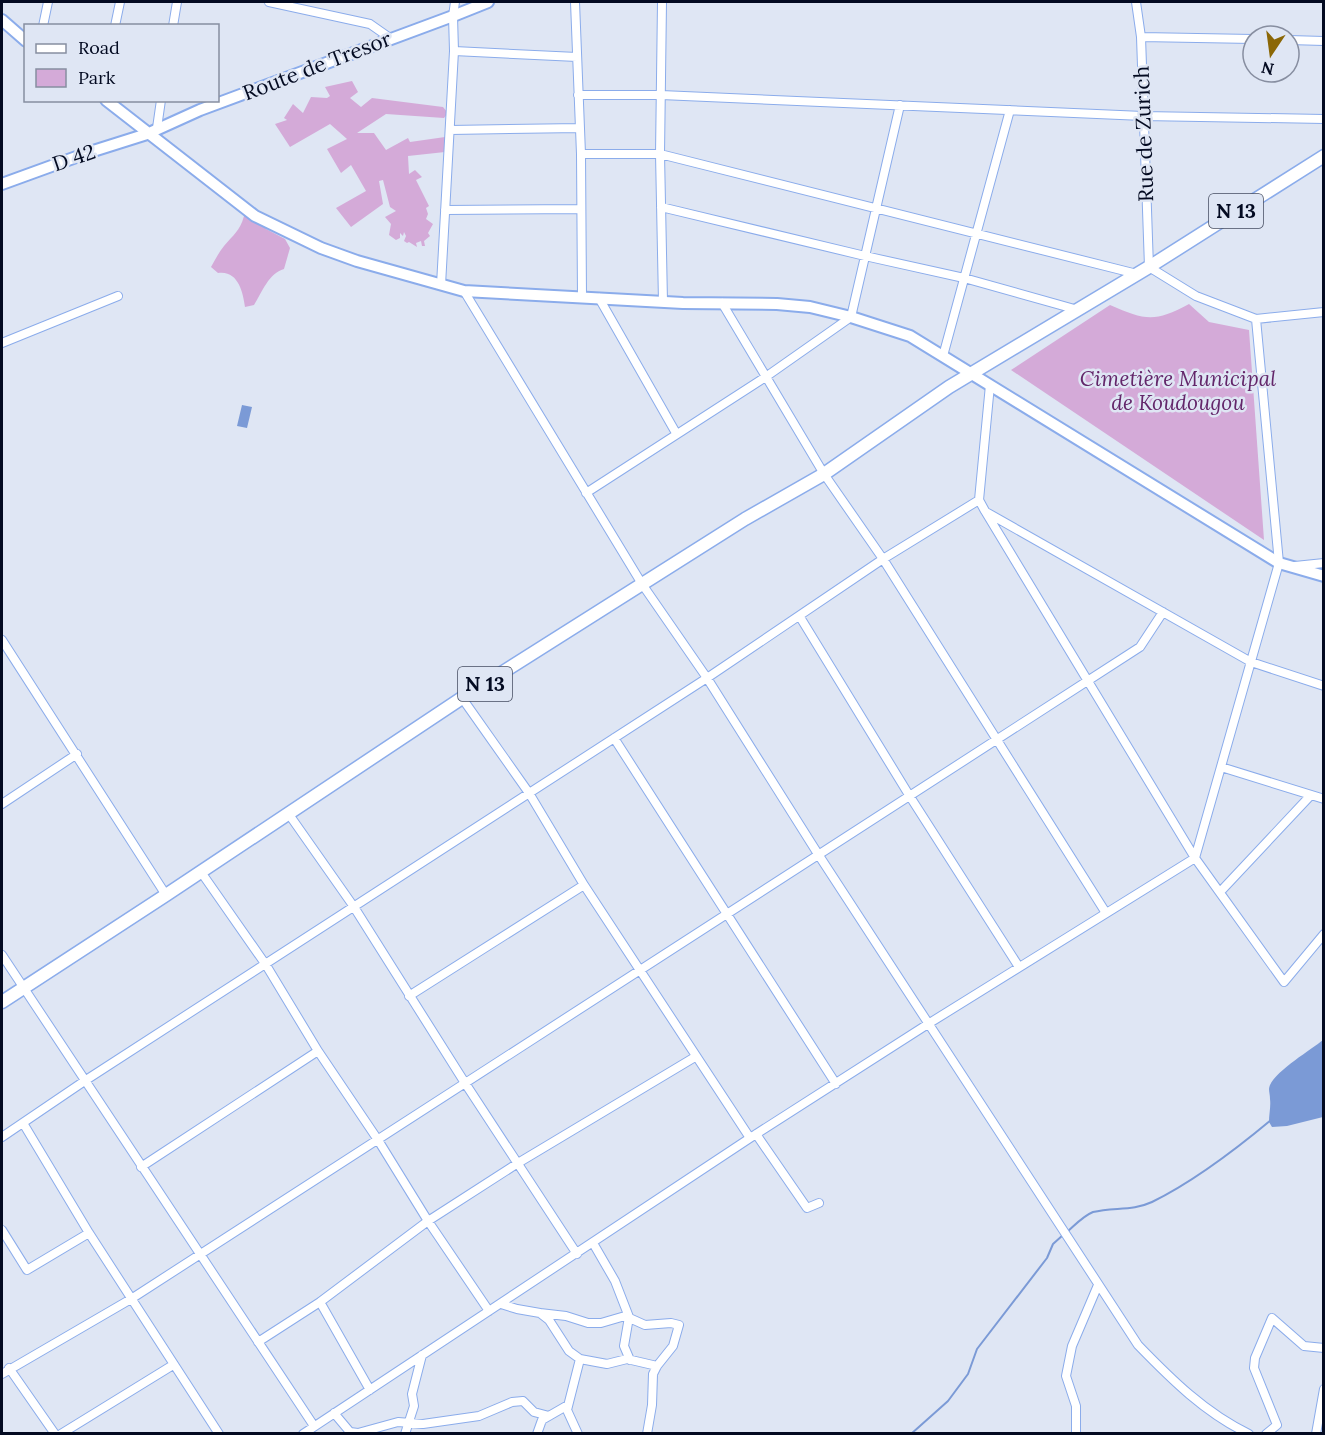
<svg xmlns="http://www.w3.org/2000/svg" width="1325" height="1435" viewBox="0 0 1325 1435" font-family="Lora,serif">
<style>
.green{fill:#d4aad8}
.water{fill:#7b9ad6}
.lines{fill:none;stroke-linecap:round;stroke-linejoin:round}
.stream{stroke:#7b9ad6;stroke-width:2}
.street-casing{stroke:#8baceb;stroke-width:10}
.secondary-casing{stroke:#8baceb;stroke-width:14}
.primary-casing{stroke:#8baceb;stroke-width:15}
.street{stroke:#fff;stroke-width:8}
.secondary{stroke:#fff;stroke-width:10}
.primary{stroke:#fff;stroke-width:12}
.labels{text-anchor:middle;stroke-width:5;stroke-linejoin:round;paint-order:stroke}
.shield{fill:#dfe6f4;stroke:#454c60;stroke-width:1.5}
.shield-label{font-size:20px;font-weight:bold;fill:#030a21}
.street-label{font-size:21px;fill:#030a21;stroke:#dfe6f4}
.park-label{font-size:21px;font-style:italic;fill:#63266a;stroke:#dfe6f4}
</style>
<rect width="100%" height="100%" fill="#dfe6f4"/>
<path class="green" d="M352 81 358 92 350 98 361 107 372 98 443 107 448 113 444 118 386 114 357 133H374L386 150 408 138 410 142 445 137V152L408 156 409 174 415 170 422 177 416 180 429 206 426 208 428 214 426 219 433 224 428 233 430 236 424 241 425 246H422L421 241 416 243 417 247 409 242 407 243 404 241 406 236 404 232 403 236 400 233V238L396 240 389 235 391 224 385 217 396 211 390 207 383 180 379 181 383 204 351 227 336 208 366 191 351 165 341 173 327 149 347 139 330 124 290 147 275 124 287 120 284 118 293 104 303 113 311 97 327 98 330 96 325 87Z
M244 216 258 217 266 229 285 239 290 248 284 269C269 273 262 292 254 305L245 307C243 292 238 270 218 273L211 267C215 260 219 252 224 246 233 235 240 231 244 216Z
M1189 304 1209 322 1249 330 1264 540 1011 370 1110 305C1145 320 1154 323 1189 304Z"/>
<path class="water" d="M242 405 252 407 247 428 237 426Z
M1323 1040V1117L1287 1126 1272 1127 1269 1122C1269 1114 1271 1106 1270 1099 1270 1095 1269 1092 1269 1089 1270 1074 1311 1050 1323 1040Z"/>
<g class="lines">
<path class="stream" d="M1067 1232C1075 1225 1083 1216 1093 1212 1113 1207 1133 1211 1152 1202 1195 1181 1235 1150 1271 1120
M911 1434 948 1401 968 1374 977 1349 1047 1258 1053 1244 1063 1235"/>
<defs>
<path id="street" d="M269 2 370 24 390 38
M575 2 581 154 582 297
M662 2 660 154 663 302
M1136 2 1141 37 1149 267 1196 296 1256 319 1324 312
M43 26 48 2
M115 26 120 2
M173 26 177 2
M1141 37 1253 39
M1289 40 1324 41
M454 51 577 57
M578 95H661L1143 116 1324 119
M160 127 157 128 161 100
M450 130 580 128
M581 154H660L1137 274
M661 207 865 256 964 278 1078 310
M445 210 581 209
M441 285 454 51 453 16 455 2
M464 291 642 584 707 678 818 854 1138 1345C1171 1379 1205 1413 1249 1434
M599 298 676 433
M722 303 824 474 883 559 1106 913
M2 343 118 296
M943 356 1010 110
M990 385 979 500 985 511 1195 858 1284 982 1324 934
M586 493 767 376 851 317 900 105
M986 512 1251 662 1324 686
M1295 566 1324 563
M800 617 909 795 1019 967
M2 640 166 895
M462 698 529 793 584 885 750 1138
M614 738 836 1084
M1221 767 1324 799
M2 804 77 754
M288 813 354 907 465 1083 577 1254
M201 872 266 965 318 1051 378 1140 428 1221 489 1311
M1220 892 1311 795
M2 955 314 1426
M409 996 584 885
M23 1123 89 1233 219 1434
M756 1134 807 1208 819 1203
M2 1137 86 1080 707 678 883 559 979 500
M141 1167 318 1051
M2 1230 27 1270 89 1233
M593 1243 615 1281 629 1317 624 1346 630 1360
M320 1302 370 1390
M501 1304 517 1309 540 1313 549 1320 569 1351 580 1359 607 1364 627 1359 657 1366
M540 1313 566 1316 588 1323H601L625 1316 645 1325 671 1323 679 1325 673 1346 657 1366 653 1374 652 1405 647 1434
M258 1342 320 1302 428 1221 518 1163 695 1057
M9 1368 55 1434
M2 1374 131 1299 1140 647 1163 612
M334 1413 350 1432 358 1433 398 1422 423 1424 479 1416 512 1402 523 1401 534 1412 549 1416
M61 1434 173 1365
M303 1434 750 1138 928 1024 1195 858 1279 563 1256 319
M405 1434 414 1406 412 1394 422 1355
M537 1434 542 1420 568 1405
M578 1434 567 1410 580 1359
M1076 1434V1406L1066 1376 1072 1346 1098 1285
M1266 1434 1277 1425 1254 1368 1255 1358 1272 1318 1304 1346 1324 1348
M1316 1434 1324 1389"/>
<path id="secondary" d="M2 20 26 41
M106 100 255 216 321 248 357 261 464 291 683 303 777 304 810 307 851 317 910 336 1279 563 1324 576
M2 184 90 152 147 134 200 110 453 16 488 2"/>
<path id="primary" d="M2 1002 166 895 462 698 745 519 824 474 949 387 1149 267 1324 156"/>
</defs>
<use href="#street" class="street-casing"/>
<use href="#secondary" class="secondary-casing"/>
<use href="#primary" class="primary-casing"/>
<use href="#street" class="street"/>
<use href="#secondary" class="secondary"/>
<use href="#primary" class="primary"/>
</g>
<g class="labels">
<g class="shield">
<rect x="1209" y="194" width="54" height="34" rx="4.5"/>
<rect x="458" y="667" width="54" height="34" rx="4.5"/>
</g>
<g class="shield-label">
<text x="1236" y="218">N 13</text>
<text x="485" y="691">N 13</text>
</g>
<g class="street-label">
<text transform="translate(317 66) rotate(-21)" y="7">Route de Tresor</text>
<text transform="translate(1144 134) rotate(-92)" y="7">Rue de Zurich</text>
<text transform="translate(74 158) rotate(-19)" y="7">D 42</text>
</g>
<g class="park-label">
<text x="1178" y="386">Cimetière Municipal<tspan x="1178" dy="24">de Koudougou</tspan></text>
</g>
</g>
<rect width="1325" height="1435" fill="none" stroke="#030a21" stroke-width="6"/>
<rect x="24" y="24" width="195" height="78" fill="#dfe6f4" stroke="#878ea0" stroke-width="1.5"/>
<rect x="36" y="44" width="30" height="9" fill="#ffffff" stroke="#878ea0" stroke-width="1.5"/>
<text x="78" y="54" font-size="18" fill="#030a21">Road</text>
<rect x="36" y="69" width="30" height="18" fill="#d4aad8" stroke="#878ea0" stroke-width="1.5"/>
<text x="78" y="84" font-size="18" fill="#030a21">Park</text>
<g transform="translate(1271 54) rotate(193)"><circle r="28" fill="#dfe6f4" stroke="#878ea0" stroke-width="1.5"/>
<path d="M0-4.5L10 22L0 15L-10 22Z" fill="#8b6706"/>
<text y="-9" font-size="16" font-weight="bold" text-anchor="middle" fill="#030a21">N</text>
</g>
</svg>
